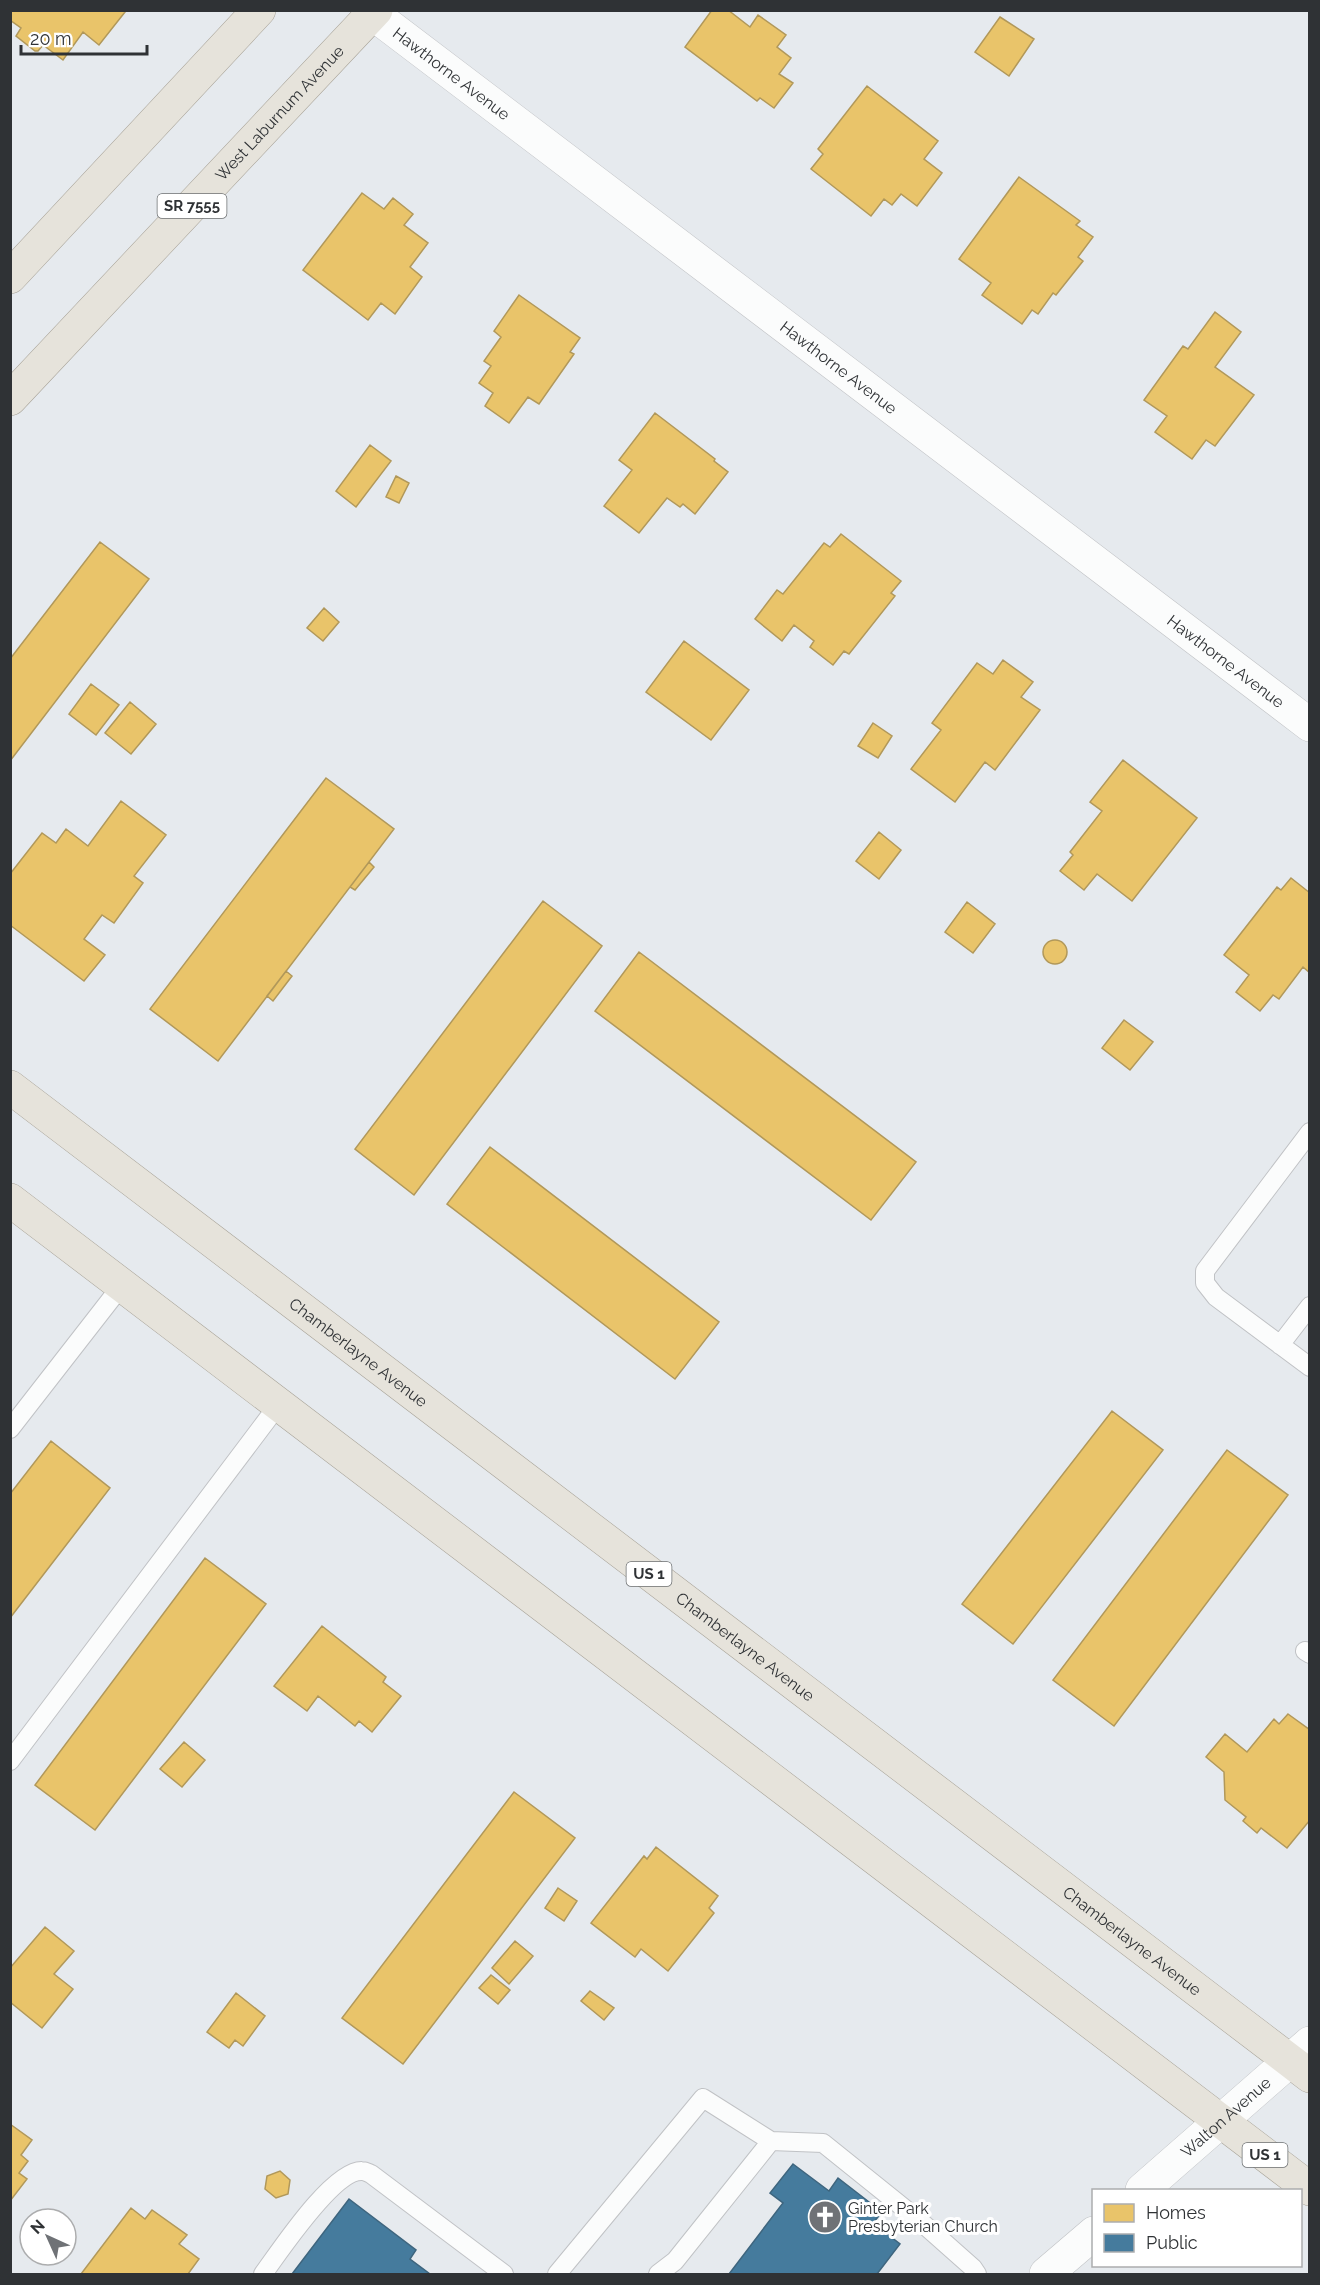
<svg xmlns="http://www.w3.org/2000/svg" width="1320" height="2285" viewBox="0 0 1320 2285" font-family="Raleway,sans-serif">
<style>
.homes{fill:#e9c46a;stroke:#b1985a;stroke-width:1.5}
.public{fill:#457b9d;stroke:#3e657e;stroke-width:1.5}
.lines{fill:none;stroke-linecap:round;stroke-linejoin:round}
.service-casing{stroke:#c0c2c5;stroke-width:20}
.minor-casing{stroke:#c0c2c5;stroke-width:34}
.primary-casing{stroke:#a7a297;stroke-width:34}
.service{stroke:#fbfcfc;stroke-width:18}
.minor{stroke:#fbfcfc;stroke-width:33}
.primary{stroke:#e6e3db;stroke-width:33}
.labels{text-anchor:middle;stroke-width:6;stroke-linejoin:round;paint-order:stroke}
.shield{fill:#fff;stroke:#6d7072;stroke-width:1.5}
.shield-label{font-size:15px;font-weight:bold;fill:#2f3235}
.street-label{font-size:16px;fill:#2f3235;stroke:#fff}
.poi-label{font-size:16px;fill:#2f3235;stroke:#fff;text-anchor:start}
</style>
<rect width="100%" height="100%" fill="#e6eaee"/>
<path class="homes" d="M10 10H123L125 12 99 45 83 32 63 60 43 45 38 51H35L16 36 21 28 10 20Z
M712 10H728L750 27 758 15 786 35 777 47 791 58 779 74 793 83 774 108 760 98 757 101 685 47Z
M1000 17 1034 39 1009 76 975 52Z
M867 86 938 141 924 159 942 173 917 206 901 194 892 205 884 199 871 216 811 169 823 154 818 149Z
M1019 177 1080 221 1076 225 1093 237 1078 257 1083 261 1056 295 1053 293 1038 314 1032 310 1022 324 982 295 991 283 959 259Z
M362 193 384 209 393 198 413 214 404 225 428 243 410 267 422 277 395 314 381 303 368 320 303 270Z
M519 295 580 338 570 352 574 354 539 404 528 397 509 423 485 406 493 393 479 383 491 366 484 361 501 337 494 331Z
M1215 312 1241 332 1215 367 1254 395 1215 446 1206 440 1192 459 1155 432 1167 416 1144 400 1183 346 1188 349Z
M655 413 715 459 714 461 728 472 695 514 683 504 680 507 667 498 639 533 604 506 632 470 619 460Z
M370 445 391 461 356 507 336 491Z
M396 476 409 483 399 503 386 497Z
M841 534 901 581 891 593 895 596 849 654 844 651 833 665 810 647 814 641 794 625 782 641 755 619 777 590 783 594 824 543 830 547Z
M100 542 149 579 10 761V659Z
M324 608 339 622 323 641 307 628Z
M684 641 749 690 711 740 646 692Z
M1003 660 1033 682 1021 697 1040 710 995 770 985 762 955 802 911 769 941 730 932 723 977 663 993 674Z
M91 684 119 705 96 735 69 714Z
M130 702 156 724 131 754 105 733Z
M873 723 892 736 878 758 858 746Z
M1123 760 1197 818 1132 901 1097 874 1084 890 1060 871 1073 855 1070 852 1102 811 1090 802Z
M326 778 394 829 218 1061 150 1009Z
M121 801 166 835 134 876 143 883 114 923 102 915 84 939 105 955 84 981 10 925V874L42 833 56 843 66 829 88 846Z
M879 832 901 850 879 879 856 861Z
M369 862 374 867 355 890 350 887Z
M1291 878 1310 893V973L1303 967 1279 999 1273 995 1260 1011 1236 992 1249 975 1224 955 1277 887 1281 890Z
M543 901 602 946 414 1195 355 1149Z
M967 902 995 924 973 953 945 932Z
M1043 952a12 12 0 1 1 24 0a12 12 0 1 1-24 0Z
M639 952 916 1162 871 1220 595 1011Z
M286 971 292 976 273 1001 267 996Z
M1124 1020 1153 1042 1130 1070 1102 1048Z
M490 1147 719 1322 675 1379 447 1204Z
M1112 1411 1163 1450 1013 1644 962 1604Z
M51 1441 110 1488 10 1618V1494Z
M1227 1450 1288 1495 1114 1726 1053 1680Z
M205 1558 266 1604 95 1830 35 1785Z
M322 1626 386 1677 383 1682 401 1696 372 1732 359 1721 355 1726 318 1696 307 1711 274 1686Z
M1288 1714 1310 1730V1820L1287 1848 1261 1828 1257 1833 1243 1821 1246 1817 1225 1800 1224 1772 1206 1757 1225 1734 1247 1752 1274 1719 1279 1724Z
M184 1742 205 1760 182 1787 160 1769Z
M514 1792 575 1838 403 2064 342 2018Z
M656 1847 718 1896 709 1908 714 1913 668 1971 641 1949 635 1957 591 1923 644 1856 647 1859Z
M558 1888 577 1901 564 1921 545 1908Z
M45 1927 74 1951 54 1974 73 1989 42 2028 10 2002V1968Z
M515 1941 533 1956 509 1984 492 1968Z
M491 1975 510 1990 498 2004 479 1988Z
M590 1991 614 2008 604 2020 581 2001Z
M236 1993 265 2016 243 2046 235 2040 229 2048 207 2032Z
M10 2124 32 2140 21 2155 28 2161 19 2173 27 2179 10 2201Z
M280 2171 290 2180 288 2194 276 2198 265 2189 267 2176Z
M131 2208 145 2219 152 2210 187 2235 179 2244 199 2259 188 2274H81Z"/>
<path class="public" d="M793 2164 829 2191 838 2178 882 2212 873 2223 900 2244 877 2274H729L783 2203 770 2193Z
M349 2199 416 2250 410 2259 430 2274H292Z"/>
<g class="lines">
<defs>
<path id="service" d="M1310 1132 1205 1271V1283L1216 1297 1310 1367
M1280 1345 1310 1306
M10 1429 122 1285
M1305 1651 1310 1654
M10 1761 279 1404
M263 2274C280 2251 333 2170 362 2171 366 2171 368 2173 371 2174L504 2274
M557 2274 703 2098 771 2141
M658 2274 675 2261 771 2141 823 2143 920 2221 973 2268 977 2274"/>
<g id="minor">
<path id="s1" d="M368 10 1310 725"/>
<path id="s2" d="M1142 2190 1310 2043"/>
<path d="M1046 2274 1094 2233"/>
</g>
<g id="primary">
<path d="M10 277 259 10"/>
<path id="s3" d="M10 399 376 10"/>
<path id="s4" d="M10 1087 1310 2076"/>
<path d="M10 1200 1310 2189"/>
</g>
</defs>
<use href="#service" class="service-casing"/>
<use href="#minor" class="minor-casing"/>
<use href="#primary" class="primary-casing"/>
<use href="#service" class="service"/>
<use href="#minor" class="minor"/>
<use href="#primary" class="primary"/>
</g>
<defs>
<symbol id="church-disc" viewBox="-11 -11 22 22"><circle r="9.5" fill="#6f7276" stroke="#fff"/><path d="M-1.2-6h2.4v3.5h3.3v2.4h-3.3V6h-2.4V-.1h-3.3v-2.4h3.3Z" fill="#fff"/></symbol>
</defs>
<g fill-rule="evenodd">
<use href="#church-disc" x="806" y="2198" width="38" height="38"/>
</g>
<g class="labels">
<g class="shield">
<rect x="157.5" y="194" width="69" height="24" rx="4.5"/>
<rect x="626.5" y="1562" width="45" height="24" rx="4.5"/>
<rect x="1242.5" y="2143" width="45" height="24" rx="4.5"/>
</g>
<g class="shield-label">
<text x="192" y="211">SR 7555</text>
<text x="649" y="1579">US 1</text>
<text x="1265" y="2160">US 1</text>
</g>
<g class="street-label">
<text dy="6" stroke="none"><textPath href="#s1" startOffset="105">Hawthorne Avenue</textPath></text>
<text dy="6" stroke="none"><textPath href="#s3" startOffset="393">West Laburnum Avenue</textPath></text>
<text dy="6" stroke="none"><textPath href="#s1" startOffset="591">Hawthorne Avenue</textPath></text>
<text dy="6" stroke="none"><textPath href="#s1" startOffset="1077">Hawthorne Avenue</textPath></text>
<text dy="6" stroke="none"><textPath href="#s4" startOffset="438">Chamberlayne Avenue</textPath></text>
<text dy="6" stroke="none"><textPath href="#s4" startOffset="924">Chamberlayne Avenue</textPath></text>
<text dy="6" stroke="none"><textPath href="#s4" startOffset="1410">Chamberlayne Avenue</textPath></text>
<text dy="6" stroke="none"><textPath href="#s2" startOffset="111">Walton Avenue</textPath></text>
</g>
<g class="poi-label">
<text x="848" y="2214">Ginter Park<tspan x="848" dy="18">Presbyterian Church</tspan></text>
</g>
</g>
<rect width="1320" height="2285" fill="none" stroke="#2f3235" stroke-width="24"/>
<rect x="1092" y="2189" width="210" height="78" fill="#ffffff" stroke="#acadae" stroke-width="1.5"/>
<rect x="1104" y="2204" width="30" height="18" fill="#e9c46a" stroke="#acadae" stroke-width="1.5"/>
<text x="1146" y="2219" font-size="18" fill="#2f3235">Homes</text>
<rect x="1104" y="2234" width="30" height="18" fill="#457b9d" stroke="#acadae" stroke-width="1.5"/>
<text x="1146" y="2249" font-size="18" fill="#2f3235">Public</text>
<g transform="translate(48 2237) rotate(315)"><circle r="28" fill="#ffffff" stroke="#acadae" stroke-width="1.5"/>
<path d="M0-4.5L10 22L0 15L-10 22Z" fill="#6f7276"/>
<text y="-9" font-size="16" font-weight="bold" text-anchor="middle" fill="#2f3235">N</text>
</g>
<path d="M21 45v9h126v-9" fill="none" stroke="#2f3235" stroke-width="3"/>
<text x="30" y="45" font-size="18" fill="#2f3235" stroke="#ffffff" stroke-width="4.5" paint-order="stroke">20 m</text>
</svg>
